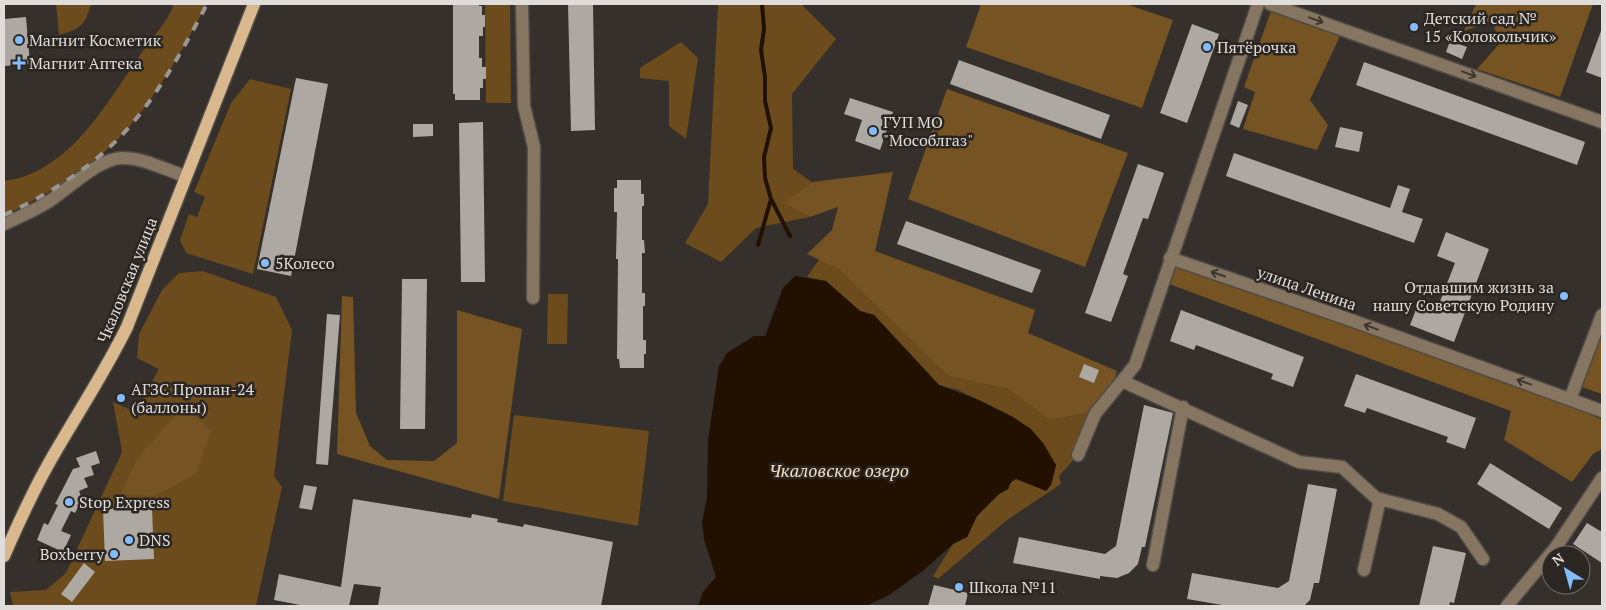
<svg xmlns="http://www.w3.org/2000/svg" width="1606" height="610" viewBox="0 0 1606 610" font-family="'PT Serif',serif">
<style>
.green{fill:#6c4b1c}
.forest{fill:#765322}
.water{fill:#210}
.lines{fill:none;stroke-linecap:round;stroke-linejoin:round}
.stream{stroke:#210;stroke-width:4}
.building{fill:#ada8a2}
.minor-casing{stroke:#504c47;stroke-width:15}
.major-casing{stroke:#504c47;stroke-width:15}
.minor{stroke:#857561;stroke-width:12}
.major{stroke:#dab88e;stroke-width:12}
.rail{stroke:#9a9692;stroke-width:4;stroke-dasharray:9 9;stroke-linecap:butt}
.oneway{stroke:#3d362f}
.poi-dot{fill:#84bcfb;stroke:#2b2622;stroke-width:2}
.labels{text-anchor:middle;stroke-width:5;stroke-linejoin:round;paint-order:stroke}
.poi-label{font-size:16px;fill:#dfdcd9;stroke:#2b2622;text-anchor:start}
.street-label{font-size:16px;fill:#dfdcd9;stroke:#2b2622}
.water-label{font-size:18px;font-style:italic;fill:#f6dfc4;stroke:#2b2622}
</style>
<rect width="100%" height="100%" fill="#35302b"/>
<path class="green" d="M56 4H91C85 26 80 29 59 35Z
M174 4H207C183 49 153 104 117 140 86 171 44 197 4 215V181C69 173 106 104 140 55 151 39 168 21 174 4Z
M485 4H510L511 103H486Z
M718 4H801L836 39 792 94 793 169 812 182 785 203 810 217 756 228 721 262 685 243 708 204Z
M681 42 698 58 686 139 669 126V81L640 78V68Z
M250 79 291 89 253 274 186 253 180 240 189 214 197 217 205 197 194 192 231 103Z
M820 258 837 268 948 376 1008 389 1049 420 1091 412 1078 455 1059 476 1061 484 1007 520 938 579 933 576 953 544 967 537 977 516 999 494 1008 489 1011 482 1016 479 1051 485 1056 465 1043 443 1013 417 958 390 939 385 874 315 860 311 826 281 807 277Z
M203 271 276 297 292 330 274 476 282 487 256 606H13L10 592 46 590 66 573 122 452 113 402 135 412 159 369 137 358 139 334 162 290 179 273Z
M548 294H568L567 344H547Z
M514 415 649 431 638 526 503 501Z"/>
<path class="forest" d="M981 4H1126L1173 20 1142 108 966 47Z
M1476 4H1593L1560 97 1477 69 1500 43 1492 21 1464 31Z
M1271 11 1340 36 1310 100 1328 125 1317 150 1243 129 1255 92 1244 87Z
M947 89 1128 153 1085 267 908 199Z
M893 172 875 251 1035 310 1028 333 1117 371 1107 401 1092 412 1049 420 1008 389 948 376 837 268 807 254 832 230 838 207 810 217 784 203 812 182Z
M1175 266 1568 404 1602 420V449L1593 454 1572 482 1504 440 1511 411 1169 284Z
M342 296 353 297 356 413 370 446 387 460 434 461 457 443V310L522 329 499 499 337 454Z
M1602 328V394L1579 386Z
M183 406 211 431 196 474 154 496 120 494 137 459Z"/>
<path class="water" d="M795 276 826 281 860 311 874 315 939 385 979 400 1013 417 1031 429 1043 443 1056 465 1051 485 1046 491 1016 479 1011 482 1008 489 999 494 977 516 967 537 953 544 924 570 889 595 866 606H698L703 592 716 577 704 539 702 522 707 498 708 440 719 366 727 353 754 336H765L783 288Z"/>
<g class="lines">
<path class="stream" d="M762 4 764 29 761 50 765 77V101L771 128 764 157 765 178 771 199 790 236
M758 245 771 199"/>
</g>
<path class="building" d="M453 4H479V6H482V15H485V27H483V36H479V58H482V67H486V79H483V88H480V100H455V94H453Z
M568 4H593L595 130 571 131Z
M26 17 30 64 4 66V19Z
M1192 24 1219 34 1187 123 1160 113Z
M1601 31H1602V78L1586 72Z
M1450 41 1467 47 1462 59 1446 52Z
M959 60 1110 115 1101 139 950 84Z
M1364 62 1585 142 1577 165 1356 85Z
M296 78 328 84 291 276 257 269Z
M850 98 893 112 880 150 855 141 862 120 844 114Z
M1238 101 1248 105 1239 128 1230 124Z
M483 122 485 282H461L459 123Z
M413 124H433V136L413 137Z
M1340 127 1363 132 1359 152 1335 147Z
M1234 153 1390 208 1398 185 1410 189 1402 212 1423 219 1414 243 1226 176Z
M1138 164 1164 173 1148 219 1143 218 1123 274 1128 276 1111 322 1085 313Z
M617 180H641V194H644V206H642V240H644L645 253H642V293H645V306H643V340H646V354H644V368H620L619 359H617L618 259H616L617 212H614V188H617Z
M906 221 1041 270 1032 293 897 244Z
M1446 232 1489 249 1454 342 1410 325 1419 302 1437 309 1455 263 1437 256Z
M402 279H427L425 429H400Z
M1181 310 1304 357 1293 387 1271 379 1273 374 1196 345 1194 350 1170 341Z
M327 314 340 315 328 465 316 464Z
M1084 364 1099 370 1094 383 1079 377Z
M1356 374 1476 418 1465 449 1446 442 1448 437 1367 408 1365 413 1344 406Z
M1144 405 1173 413 1145 547H1142L1138 564 1129 573 1117 578 1100 576V579L1013 563 1019 537 1105 554 1116 546Z
M96 451 100 463 91 466 94 475 84 478 88 487 79 491 82 499 75 513 71 511 61 531 71 535 63 552 37 540 44 523 48 525 58 505 55 504 73 469 80 467 76 458Z
M1490 463 1562 508 1549 529 1477 484Z
M1308 484 1337 489 1319 583H1314L1310 600 1304 606H1228L1187 599 1192 573 1278 588 1289 581Z
M304 485 317 487 312 510 299 508Z
M353 499 471 518 472 514 498 519 497 522 523 527 524 524 613 542 601 606H378L381 587 354 584 349 606H305L274 600 279 574 341 587Z
M152 507 154 559 105 561 103 509Z
M1587 523 1602 532V563L1573 544Z
M1433 546 1466 553 1454 603 1450 602 1449 606H1419Z
M84 563 95 572 72 602 61 594Z
M934 585 968 593 965 606H928Z"/>
<g class="lines">
<defs>
<path id="minor" d="M522 4 524 106 534 147 533 298
M1270 4 1602 122
M4 224C19 217 34 211 48 202 67 190 100 157 123 158 144 158 166 170 185 176
M1170 258 1348 319 1602 411
M1122 381 1299 462 1342 467 1376 498 1438 514 1461 527 1483 559
M1570 399 1602 315
M1078 455 1095 414 1135 365 1258 4
M1153 565 1183 407
M1364 570 1380 499
M1507 606 1556 547 1602 478"/>
<path id="major" d="M4 556C18 524 32 493 49 463 75 417 104 374 127 327L254 4"/>
</defs>
<use href="#minor" class="minor-casing"/>
<use href="#major" class="major-casing"/>
<use href="#minor" class="minor"/>
<use href="#major" class="major"/>
<path class="rail" d="M4 215C44 197 86 171 117 140 154 103 183 50 207 4"/>
</g>
<defs><path id="oneway-shaft" d="M-6 0H5M1.5-3L5.5 0L1.5 3" fill="none" stroke-width="1.6" stroke-linecap="round" stroke-linejoin="round" transform="scale(1.25)"/></defs>
<g class="oneway">
<use href="#oneway-shaft" transform="translate(1316 20) rotate(20)"/>
<use href="#oneway-shaft" transform="translate(1469 74) rotate(20)"/>
<use href="#oneway-shaft" transform="translate(1218 274) rotate(-161)"/>
<use href="#oneway-shaft" transform="translate(1371 327) rotate(-160)"/>
<use href="#oneway-shaft" transform="translate(1524 382) rotate(-160)"/>
</g>
<g class="poi-dot">
<circle cx="1414" cy="27" r="5"/>
<circle cx="19" cy="40" r="5"/>
<circle cx="1207" cy="47" r="5"/>
<path d="M16.5 55.5h5v5h5v5h-5v5h-5v-5h-5v-5h5z"/>
<circle cx="873" cy="131" r="5"/>
<circle cx="265" cy="263" r="5"/>
<circle cx="1564" cy="296" r="5"/>
<circle cx="121" cy="398" r="5"/>
<circle cx="69" cy="502" r="5"/>
<circle cx="129" cy="540" r="5"/>
<circle cx="114" cy="554" r="5"/>
<circle cx="959" cy="587" r="5"/>
</g>
<g class="labels">
<g class="poi-label">
<text x="1424" y="24">Детский сад №<tspan x="1424" dy="18">15 «Колокольчик»</tspan></text>
<text x="29" y="46">Магнит Косметик</text>
<text x="1217" y="53">Пятёрочка</text>
<text x="29" y="69">Магнит Аптека</text>
<text x="883" y="128">ГУП МО<tspan x="883" dy="18">"Мособлгаз"</tspan></text>
<text x="275" y="269">5Колесо</text>
<text x="1554" y="293" text-anchor="end">Отдавшим жизнь за<tspan x="1554" dy="18">нашу Советскую Родину</tspan></text>
<text x="131" y="395">АГЗС Пропан-24<tspan x="131" dy="18">(баллоны)</tspan></text>
<text x="79" y="508">Stop Express</text>
<text x="139" y="546">DNS</text>
<text x="104" y="560" text-anchor="end">Boxberry</text>
<text x="969" y="593">Школа №11</text>
</g>
<g class="street-label">
<text transform="translate(127 280) rotate(-68)" y="6">Чкаловская улица</text>
<text transform="translate(1307 288) rotate(19)" y="6">улица Ленина</text>
</g>
<g class="water-label">
<text x="839" y="477">Чкаловское озеро</text>
</g>
</g>
<rect width="1606" height="610" fill="none" stroke="#dfdcd9" stroke-width="10"/>
<g transform="translate(1566 570) rotate(323)"><circle r="24" fill="#2b2622" stroke="#736f6b"/>
<path d="M0-4L9 19L0 12L-9 19Z" fill="#84bcfb"/>
<text y="-8" font-size="14" font-weight="bold" text-anchor="middle" fill="#dfdcd9">N</text>
</g>
</svg>
